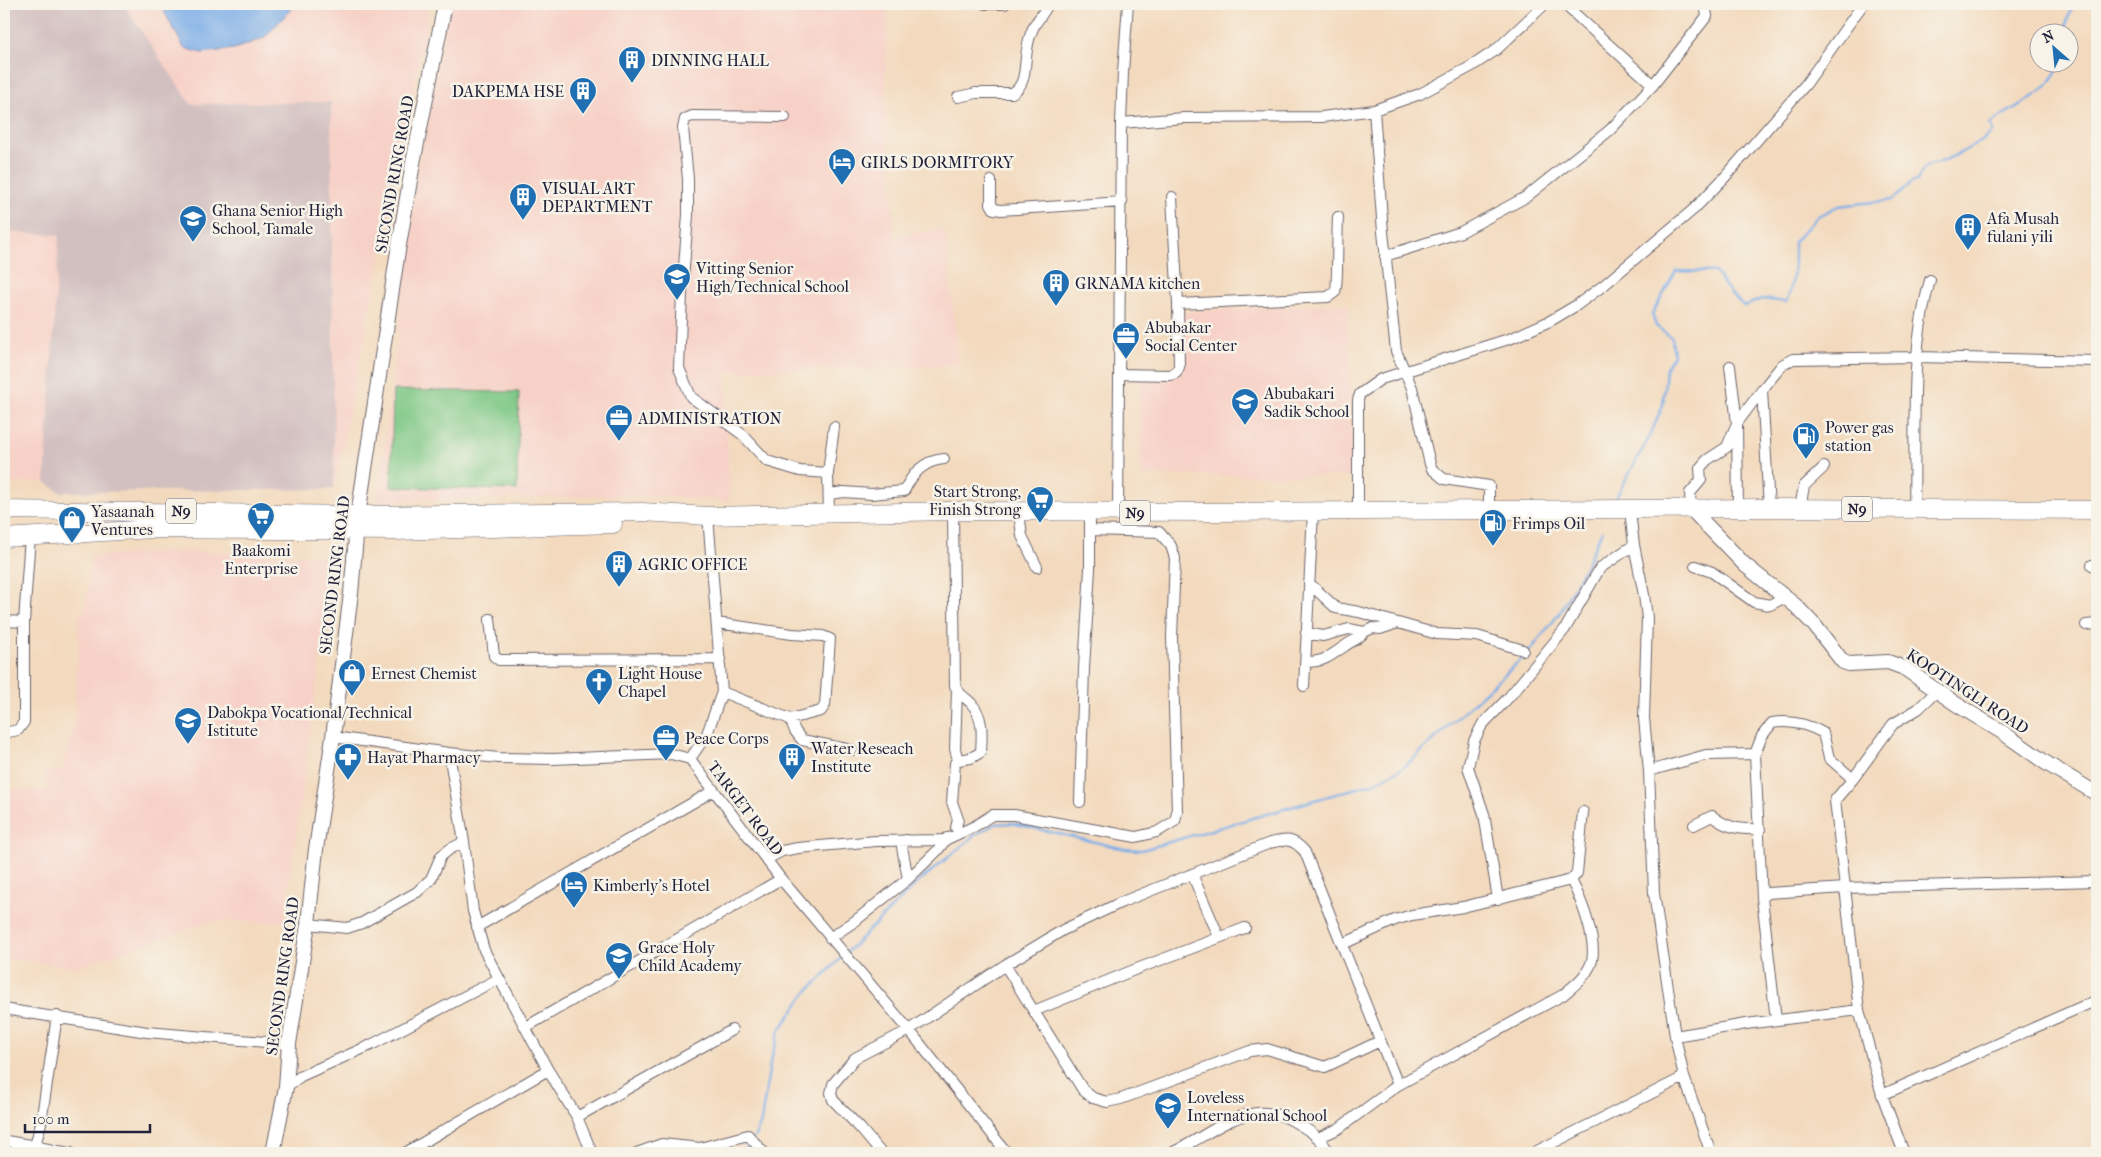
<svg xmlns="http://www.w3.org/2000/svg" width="2101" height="1157" viewBox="0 0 2101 1157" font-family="'IM FELL French Canon',serif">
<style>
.built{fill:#f7d1c7}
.industrial{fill:#d2bfc0}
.green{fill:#7cc784;stroke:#4f7460}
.water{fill:#7daee8;stroke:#506892}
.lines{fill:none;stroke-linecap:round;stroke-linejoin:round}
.stream{stroke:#7daee8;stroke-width:2.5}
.street-casing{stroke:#6b6269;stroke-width:12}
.secondary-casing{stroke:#6b6269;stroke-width:16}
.highway-casing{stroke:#6b6269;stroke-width:19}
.street{stroke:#fff;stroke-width:10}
.secondary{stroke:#fff;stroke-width:14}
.highway{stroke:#fff;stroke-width:18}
.labels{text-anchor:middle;stroke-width:5;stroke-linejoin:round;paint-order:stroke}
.shield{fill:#f7f3e8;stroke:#62616f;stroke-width:1}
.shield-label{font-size:15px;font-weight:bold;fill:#22223b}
.poi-label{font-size:16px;fill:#22223b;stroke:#f7f3e8;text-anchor:start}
.street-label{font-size:16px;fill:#22223b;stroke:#f7f3e8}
</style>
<rect width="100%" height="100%" fill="#f7f3e8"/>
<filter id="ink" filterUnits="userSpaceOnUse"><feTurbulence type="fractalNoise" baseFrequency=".02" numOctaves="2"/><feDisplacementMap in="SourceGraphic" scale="10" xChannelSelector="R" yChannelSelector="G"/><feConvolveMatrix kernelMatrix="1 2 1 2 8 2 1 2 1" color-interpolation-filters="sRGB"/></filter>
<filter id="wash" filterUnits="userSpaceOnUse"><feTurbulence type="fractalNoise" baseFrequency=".0096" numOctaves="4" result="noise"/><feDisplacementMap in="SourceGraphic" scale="20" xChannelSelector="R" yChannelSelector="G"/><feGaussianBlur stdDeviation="1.12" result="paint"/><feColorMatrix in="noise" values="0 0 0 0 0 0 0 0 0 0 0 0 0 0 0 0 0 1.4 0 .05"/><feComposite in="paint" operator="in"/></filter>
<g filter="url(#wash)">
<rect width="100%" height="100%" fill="#f3dabe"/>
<path class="built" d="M4 4H431L334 489 60 492 45 482 4 483Z
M450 4H888L885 98 895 236 945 229 958 365 726 372 729 501 648 495 378 501 416 180Z
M1348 304 1352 476 1141 475 1139 378 1181 375V312Z
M181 551 334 557 284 922 212 921 78 967 4 959V789L47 790 45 772 62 770 75 720 79 615 85 613 91 556Z"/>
<path class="industrial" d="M4 4H123L191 104 331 102 334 489 60 492 45 482 59 235 4 232Z"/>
<path class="green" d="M393 390 519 392 517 490 391 487Z"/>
<path class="water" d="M160 4H296L264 38 234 49 202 53 184 48Z"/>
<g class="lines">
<path class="stream" d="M2064 32 2070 11 2076 4
M1615 499 1649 438 1663 405 1666 368 1674 355 1672 338 1656 326 1652 314 1676 271 1715 272 1731 294 1744 306 1762 299 1786 302C1795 282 1794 263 1794 242L1818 216 1838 206 1892 200 1902 192 1911 182 1917 181 1923 169 1928 165 1939 163 1962 152 1982 141 1993 131 1990 124C2007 110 2036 99 2049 83 2054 78 2057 69 2060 62
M847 952 917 883 975 835 995 824 1012 823 1125 849 1142 850 1374 783 1404 767 1528 653 1559 614 1586 565 1602 531
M754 1138 761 1122 770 1064 779 1031 805 994 843 956
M741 1153 752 1143"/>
</g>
</g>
<g filter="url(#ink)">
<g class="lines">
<defs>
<path id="street" d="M985 4H1005
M1564 4 1653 85
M958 97 976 93H1012C1027 85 1024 66 1027 50 1028 41 1031 32 1035 24 1040 17 1045 11 1048 4
M1374 110 1383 232 1396 351 1412 388 1430 464 1432 469 1444 479 1489 486V511
M785 117 692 116 685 119 683 128 688 179V215L682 293 679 368 691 397 743 435 767 461 800 471 828 473
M1121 123 1184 118 1322 117 1374 110 1420 94 1472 66 1496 50 1545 4
M991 181V204L994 209 1001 210 1122 202
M1385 256 1461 232 1526 197 1610 130 1653 85 1707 16 1705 4
M1178 304 1328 297C1329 296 1334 293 1335 292 1338 288 1337 229 1338 217
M1730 366 1737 423 1738 509
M1119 374 1170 375 1176 373 1179 367 1178 304 1172 197
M1762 390 1769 508
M830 494 844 492 871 494 904 491C913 473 923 461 944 459
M1800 508 1804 486 1824 467
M1691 509 1690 493 1701 480 1700 468 1707 460 1727 447 1737 423 1762 390 1782 365 1793 359 1916 357 2097 361
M1914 509C1916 433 1909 355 1930 280
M953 511 955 686C958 694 965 697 971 703 984 717 982 735 981 752L971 758 958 760 955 763 952 802 958 819 956 828
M1630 511 1634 545 1644 595 1647 618 1644 718 1649 771 1654 893 1675 1036 1684 1077 1711 1153
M1019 512 1022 536 1037 567
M1358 512V400L1360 394 1381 379 1512 338 1550 321 1577 305 1604 285 1694 209 1725 177 1806 84 1863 4
M829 513 828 473 834 427
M1118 513 1121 123 1123 72 1128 4
M2092 565 2097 566
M1695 566 1712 572 1754 602 1770 605 1785 597
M1309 583 1336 608 1359 612 1437 634 1477 636 1523 650
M490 619 494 656 499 660 720 659
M4 621 24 622
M717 623 792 634 823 636 830 639 825 705 821 711 790 719 722 692
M2086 625 2097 624
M1306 633 1323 636 1349 629 1364 632 1373 628 1380 629 1398 623
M1305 662C1326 662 1329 656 1345 646 1351 641 1360 639 1364 632
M1304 686 1313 512
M957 690 955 749 958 760
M790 719 795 731 802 740 852 750
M4 733 18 730 24 722V622L30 536
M333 737 449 753 499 758 553 759 671 754 690 759 781 879 909 1030 1007 1153
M449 753 464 842 473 911 484 950 548 1070 577 1117 592 1153
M1755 754 1762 736 1772 723C1791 720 1807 724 1823 733L1829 758 1853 779 1835 800 1859 1010 1882 1095 1904 1153
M690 759 707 734 722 692 708 516
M1649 771 1706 755 1755 754 1762 898
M1853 779 1893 724 1918 709 1937 691
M1080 802 1084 668 1090 569V512
M1694 825 1712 816C1727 828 1741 830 1760 829
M906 840 902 847 908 879
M767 859 782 851 798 848 876 841 945 840 975 826 992 815H1014L1136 837 1157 832 1175 821 1177 812 1172 637 1175 558 1171 546 1159 532 1091 530
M1192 874 1219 937
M1498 899 1484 814 1468 767 1474 741 1482 725 1509 697 1565 629 1600 568 1634 545
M308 924 347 928 362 923 417 892 431 879 441 856 450 849 464 842
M477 927 713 791
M830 938 855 921 908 879 937 851 947 838
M1343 944 1395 920 1412 915 1463 907 1571 880 1577 873 1583 812
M1005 965 1083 1090 1093 1098 1107 1102 1121 1099 1250 1051 1267 1049 1325 1067 1380 1041
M4 1009 147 1032 289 1044
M1034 1011 1134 970 1245 928
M1776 1020 1762 898 1768 893 1845 888 2097 881
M526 1027 781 879
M1675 1036 1746 1024 1859 1010
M286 1087 301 1076 371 1045 498 979
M1882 1095 2097 1000
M577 1117 732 1030
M1320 1137 1338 1129 1398 1085 1563 995C1573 986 1584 979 1590 966 1600 946 1581 899 1571 880
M4 1141C27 1143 48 1150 71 1153
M35 1146 41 1123 57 1016
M405 1153 548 1070
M637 1153 662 1144 700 1148 748 1135 764 1153
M881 1153 861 1129 833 1100 831 1093 833 1084 855 1058 909 1030 1005 965 1063 930 1122 902 1270 843C1287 839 1293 838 1305 852L1398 1085
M1171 1153C1215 1134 1249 1092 1300 1125 1313 1133 1322 1139 1329 1153
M1533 1153 1684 1077"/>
<path id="secondary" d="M1691 509 1745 565 1796 606 1815 626 1843 662 1849 664 1888 662 1904 668 1956 704 2002 732 2046 763 2097 794
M273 1153 286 1087 289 1044 308 924 316 849 333 737 351 593 358 515 397 257 413 163 445 4"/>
<path id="highway" d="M4 510 358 515 642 512 708 516 953 511 1215 512 1769 508 2097 510
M4 538 152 529 396 531 613 524"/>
</defs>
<use href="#street" class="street-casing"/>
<use href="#secondary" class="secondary-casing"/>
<use href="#highway" class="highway-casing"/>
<use href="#street" class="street"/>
<use href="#secondary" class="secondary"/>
<use href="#highway" class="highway"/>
</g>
</g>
<defs>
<symbol id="building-pin" viewBox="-11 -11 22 30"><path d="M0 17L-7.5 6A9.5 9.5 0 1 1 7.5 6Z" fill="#1f6fb2" stroke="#f7f3e8"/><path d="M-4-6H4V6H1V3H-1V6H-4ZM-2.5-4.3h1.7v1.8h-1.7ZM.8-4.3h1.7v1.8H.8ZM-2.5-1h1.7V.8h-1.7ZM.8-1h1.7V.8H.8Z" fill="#fff"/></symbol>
<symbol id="hotel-pin" viewBox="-11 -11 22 30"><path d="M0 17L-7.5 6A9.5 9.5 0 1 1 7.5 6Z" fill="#1f6fb2" stroke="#f7f3e8"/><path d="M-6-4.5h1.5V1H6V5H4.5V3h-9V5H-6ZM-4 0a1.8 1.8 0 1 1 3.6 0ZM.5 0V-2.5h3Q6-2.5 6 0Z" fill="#fff"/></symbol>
<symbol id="school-pin" viewBox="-11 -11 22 30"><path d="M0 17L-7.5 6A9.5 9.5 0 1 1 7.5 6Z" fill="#1f6fb2" stroke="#f7f3e8"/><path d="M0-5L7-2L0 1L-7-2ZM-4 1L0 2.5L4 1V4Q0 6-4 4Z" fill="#fff"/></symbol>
<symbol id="office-pin" viewBox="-11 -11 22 30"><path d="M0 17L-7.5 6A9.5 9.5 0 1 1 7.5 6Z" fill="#1f6fb2" stroke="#f7f3e8"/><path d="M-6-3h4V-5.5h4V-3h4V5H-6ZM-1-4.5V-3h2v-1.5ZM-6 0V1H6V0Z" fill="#fff"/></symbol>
<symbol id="fuel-pin" viewBox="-11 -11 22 30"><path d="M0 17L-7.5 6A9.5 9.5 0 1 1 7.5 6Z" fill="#1f6fb2" stroke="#f7f3e8"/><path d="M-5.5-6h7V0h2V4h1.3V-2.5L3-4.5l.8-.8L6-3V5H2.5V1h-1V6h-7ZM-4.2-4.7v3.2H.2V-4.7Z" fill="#fff"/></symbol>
<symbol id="supermarket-pin" viewBox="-11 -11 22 30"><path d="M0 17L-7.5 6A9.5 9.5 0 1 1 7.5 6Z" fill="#1f6fb2" stroke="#f7f3e8"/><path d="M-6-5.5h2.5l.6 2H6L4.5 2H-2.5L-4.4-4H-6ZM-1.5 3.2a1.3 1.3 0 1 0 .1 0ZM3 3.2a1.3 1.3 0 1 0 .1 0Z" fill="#fff"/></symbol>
<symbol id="shop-pin" viewBox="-11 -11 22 30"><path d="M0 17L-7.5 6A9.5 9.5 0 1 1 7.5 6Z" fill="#1f6fb2" stroke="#f7f3e8"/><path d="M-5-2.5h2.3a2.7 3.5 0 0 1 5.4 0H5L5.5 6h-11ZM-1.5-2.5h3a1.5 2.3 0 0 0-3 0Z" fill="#fff"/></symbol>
<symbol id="church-pin" viewBox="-11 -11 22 30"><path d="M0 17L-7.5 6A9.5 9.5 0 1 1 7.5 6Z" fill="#1f6fb2" stroke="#f7f3e8"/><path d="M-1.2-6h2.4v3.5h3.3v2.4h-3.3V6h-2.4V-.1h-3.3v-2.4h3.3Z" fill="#fff"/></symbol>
<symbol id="pharmacy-pin" viewBox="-11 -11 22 30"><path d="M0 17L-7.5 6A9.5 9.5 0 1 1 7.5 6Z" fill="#1f6fb2" stroke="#f7f3e8"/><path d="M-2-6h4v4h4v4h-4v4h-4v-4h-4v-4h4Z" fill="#fff"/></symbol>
</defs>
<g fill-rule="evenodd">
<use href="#building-pin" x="616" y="44" width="32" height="43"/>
<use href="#building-pin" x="567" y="75" width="32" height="43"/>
<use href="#hotel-pin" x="826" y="146" width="32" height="43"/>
<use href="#building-pin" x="507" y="181" width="32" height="43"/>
<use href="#school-pin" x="177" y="203" width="32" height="43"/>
<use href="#building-pin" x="1952" y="211" width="32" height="43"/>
<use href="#school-pin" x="661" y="261" width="32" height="43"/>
<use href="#building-pin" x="1040" y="267" width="32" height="43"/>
<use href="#office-pin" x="1110" y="320" width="32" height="43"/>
<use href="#school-pin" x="1229" y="386" width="32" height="43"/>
<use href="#office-pin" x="603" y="402" width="32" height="43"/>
<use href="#fuel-pin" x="1790" y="420" width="32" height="43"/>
<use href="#supermarket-pin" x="1024" y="484" width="32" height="43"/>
<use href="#supermarket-pin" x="245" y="500" width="32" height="43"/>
<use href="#shop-pin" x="56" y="504" width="32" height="43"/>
<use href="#fuel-pin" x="1477" y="507" width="32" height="43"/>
<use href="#building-pin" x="603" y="548" width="32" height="43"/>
<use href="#shop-pin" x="336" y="657" width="32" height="43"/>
<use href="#church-pin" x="583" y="666" width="32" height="43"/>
<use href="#school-pin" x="172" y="705" width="32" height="43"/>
<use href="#office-pin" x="650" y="722" width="32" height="43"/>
<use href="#pharmacy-pin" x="332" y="741" width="32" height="43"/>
<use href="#building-pin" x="776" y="741" width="32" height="43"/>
<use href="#hotel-pin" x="558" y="869" width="32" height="43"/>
<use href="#school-pin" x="603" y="940" width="32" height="43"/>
<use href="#school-pin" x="1152" y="1090" width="32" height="43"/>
</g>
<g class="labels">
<g class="shield">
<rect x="1842" y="496.5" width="30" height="25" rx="4"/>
<rect x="166" y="498.5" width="30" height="25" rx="4"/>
<rect x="1120" y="500.5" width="30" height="25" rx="4"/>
</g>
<g class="shield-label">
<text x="1857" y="514">N9</text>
<text x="181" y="516">N9</text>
<text x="1135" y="518">N9</text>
</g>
<g class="poi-label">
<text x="651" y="66">DINNING HALL</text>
<text x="564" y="97" text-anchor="end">DAKPEMA HSE</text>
<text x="861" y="168">GIRLS DORMITORY</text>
<text x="542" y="194">VISUAL ART<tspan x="542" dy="18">DEPARTMENT</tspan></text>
<text x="212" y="216">Ghana Senior High<tspan x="212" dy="18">School, Tamale</tspan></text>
<text x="1987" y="224">Afa Musah<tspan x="1987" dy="18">fulani yili</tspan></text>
<text x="696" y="274">Vitting Senior<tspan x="696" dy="18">High/Technical School</tspan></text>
<text x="1075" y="289">GRNAMA kitchen</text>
<text x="1145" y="333">Abubakar<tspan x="1145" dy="18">Social Center</tspan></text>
<text x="1264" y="399">Abubakari<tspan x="1264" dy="18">Sadik School</tspan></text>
<text x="638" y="424">ADMINISTRATION</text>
<text x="1825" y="433">Power gas<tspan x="1825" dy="18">station</tspan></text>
<text x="1021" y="497" text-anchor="end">Start Strong,<tspan x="1021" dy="18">Finish Strong</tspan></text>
<text x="91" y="517">Yasaanah<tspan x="91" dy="18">Ventures</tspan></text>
<text x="1512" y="529">Frimps Oil</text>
<text x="261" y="556" text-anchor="middle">Baakomi<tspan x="261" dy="18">Enterprise</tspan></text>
<text x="638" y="570">AGRIC OFFICE</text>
<text x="371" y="679">Ernest Chemist</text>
<text x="618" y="679">Light House<tspan x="618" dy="18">Chapel</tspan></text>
<text x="207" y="718">Dabokpa Vocational/Technical<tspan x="207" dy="18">Istitute</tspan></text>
<text x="685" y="744">Peace Corps</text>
<text x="811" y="754">Water Reseach<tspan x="811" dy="18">Institute</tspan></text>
<text x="367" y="763">Hayat Pharmacy</text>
<text x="593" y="891">Kimberly's Hotel</text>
<text x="638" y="953">Grace Holy<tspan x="638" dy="18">Child Academy</tspan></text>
<text x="1187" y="1103">Loveless<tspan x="1187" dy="18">International School</tspan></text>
</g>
<g class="street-label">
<text transform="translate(394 174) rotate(-80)" y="6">SECOND RING ROAD</text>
<text transform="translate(334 575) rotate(-83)" y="6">SECOND RING ROAD</text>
<text transform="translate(1968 691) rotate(33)" y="6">KOOTINGLI ROAD</text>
<text transform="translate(746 808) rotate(53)" y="6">TARGET ROAD</text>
<text transform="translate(282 976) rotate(-82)" y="6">SECOND RING ROAD</text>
</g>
</g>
<rect width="2101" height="1157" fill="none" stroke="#f7f3e8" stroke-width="20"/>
<g transform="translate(2054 48) rotate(333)"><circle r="24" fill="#f7f3e8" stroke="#a29fa3"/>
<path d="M0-4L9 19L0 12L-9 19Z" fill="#1f6fb2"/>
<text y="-8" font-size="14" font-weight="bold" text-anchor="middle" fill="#22223b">N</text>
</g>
<path d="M25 1124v8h125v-8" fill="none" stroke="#22223b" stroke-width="2.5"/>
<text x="32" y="1124" font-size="15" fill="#22223b" stroke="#f7f3e8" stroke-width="4" paint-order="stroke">100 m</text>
</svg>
